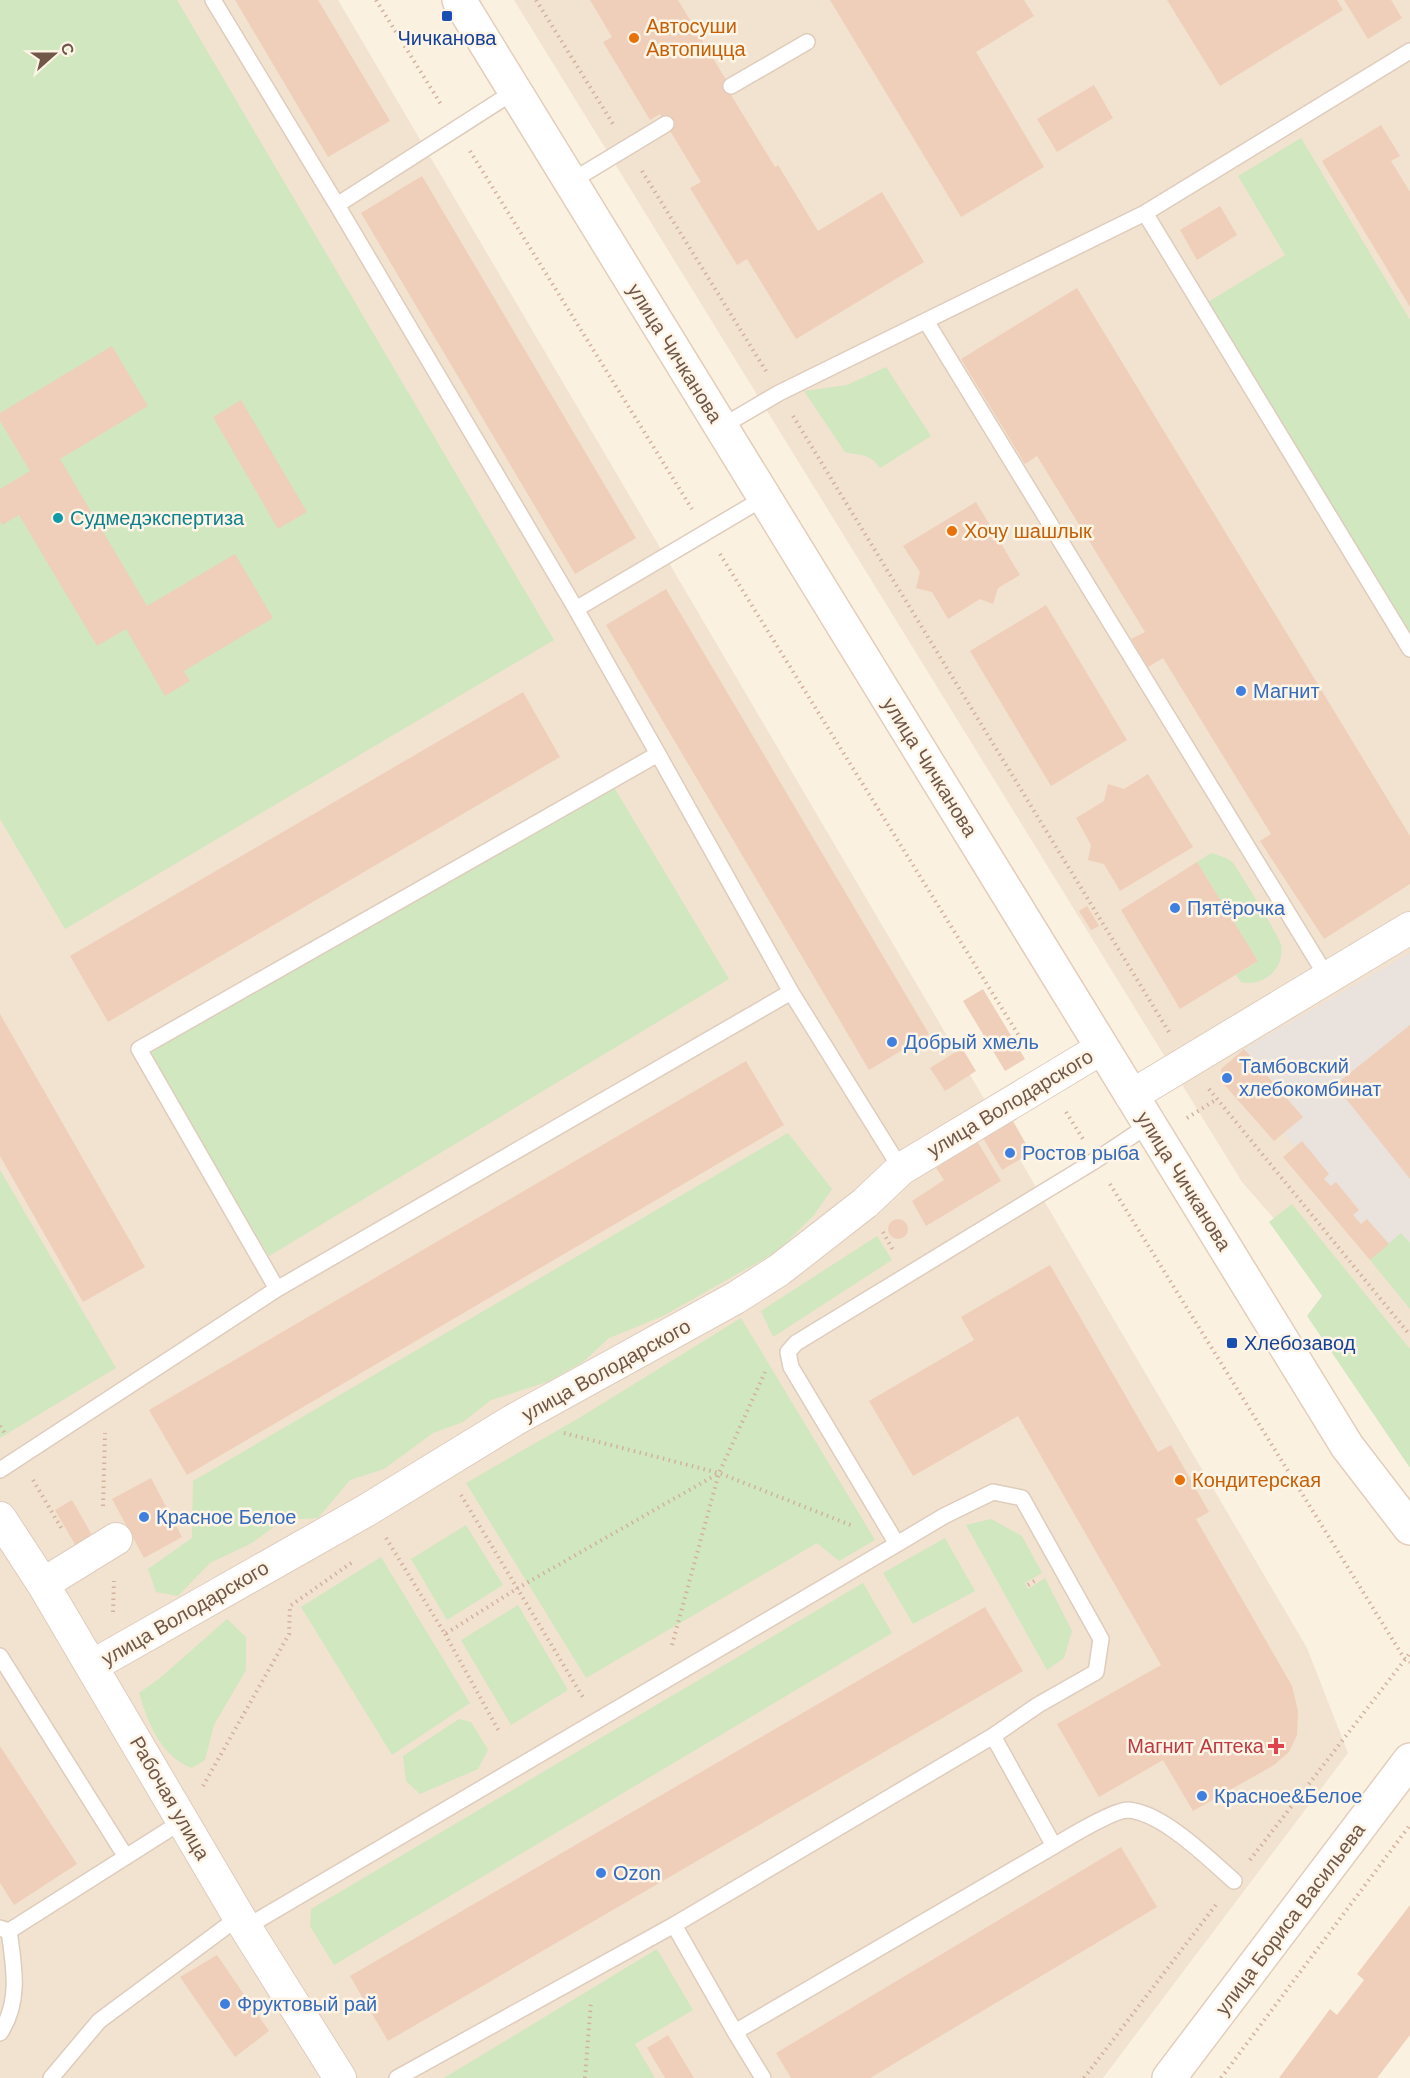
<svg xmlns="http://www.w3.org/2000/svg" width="1410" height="2078" viewBox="0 0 1410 2078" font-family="Helvetica,sans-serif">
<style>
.residential{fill:#f2e2d0}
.industrial{fill:#eae2dc}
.green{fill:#d0e7c0}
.building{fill:#efcfba}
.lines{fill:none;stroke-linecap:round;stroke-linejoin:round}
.lane-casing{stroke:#decdbd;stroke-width:18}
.street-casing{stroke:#decdbd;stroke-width:34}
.secondary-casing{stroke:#e3cebb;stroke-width:36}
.path{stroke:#d3b29d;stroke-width:4;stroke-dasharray:1.5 4.5;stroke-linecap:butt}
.lane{stroke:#fff;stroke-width:15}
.street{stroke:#fff;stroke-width:32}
.secondary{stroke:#fff;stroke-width:33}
.transit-dot{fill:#1a4fb4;stroke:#fef5e6;stroke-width:2}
.food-dot{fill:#e8710a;stroke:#fef5e6;stroke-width:2}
.culture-dot{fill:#0f9aa8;stroke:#fef5e6;stroke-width:2}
.shop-dot{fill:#3f7fe0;stroke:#fef5e6;stroke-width:2}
.health-dot{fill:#e0444e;stroke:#fef5e6;stroke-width:2}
.labels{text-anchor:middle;stroke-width:5;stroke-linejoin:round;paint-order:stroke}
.food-label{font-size:20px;fill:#c56008;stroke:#fef5e6;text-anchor:start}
.transit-label{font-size:20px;fill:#164399;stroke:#fef5e6}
.street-label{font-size:20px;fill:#715749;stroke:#fef5e6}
.culture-label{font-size:20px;fill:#0d838f;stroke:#fef5e6;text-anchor:start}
.shop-label{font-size:20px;fill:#366cbe;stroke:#fef5e6;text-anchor:start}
.health-label{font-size:20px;fill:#be3a42;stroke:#fef5e6;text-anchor:end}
</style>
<rect width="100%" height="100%" fill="#fbf1e1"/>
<path class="residential" d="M0 0H338L1307 1648 1348 1753 1103 2078H0Z
M514 0H1410V1374L1242 1182Z"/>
<path class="industrial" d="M1410 953V1309L1388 1244 1367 1219 1360 1224 1353 1215 1359 1209 1336 1183 1331 1186 1324 1179 1329 1174 1302 1142 1296 1147 1284 1133 1302 1118 1244 1049Z"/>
<path class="green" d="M0 0H177L554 640 65 929 0 819Z
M1301 138 1410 320V638L1208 302 1285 255 1238 176Z
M886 367 931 436 880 468C870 453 861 456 845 452L804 391 847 385Z
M606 774 729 979 269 1256 145 1051Z
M1211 853C1218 855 1226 857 1232 862 1237 867 1280 938 1281 945 1285 969 1263 987 1241 982L1236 975 1258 961 1197 862Z
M788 1133 832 1189 814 1215 778 1251 663 1316 609 1338 583 1362 547 1382 491 1400 463 1422 433 1433 384 1469 350 1480 318 1518 283 1520 252 1543 210 1563 178 1596 156 1592 148 1569 192 1538 193 1481Z
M0 1170 116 1368 0 1438Z
M1292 1204 1410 1349V1468L1307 1316 1322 1296 1269 1222Z
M1401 1233 1410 1243V1309L1370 1260Z
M877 1236 892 1260 773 1337 761 1311Z
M741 1318 875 1540 839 1561 817 1543 586 1678 466 1483 579 1418Z
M991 1519 1022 1536 1042 1573 1025 1583 1028 1589 1045 1578 1072 1631 1064 1658 1047 1670 966 1525Z
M466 1525 503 1585 447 1620 411 1559Z
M945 1538 975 1591 913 1624 883 1573Z
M381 1557 470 1703 392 1755 301 1607Z
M863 1583 892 1633 334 1965 310 1926 311 1909Z
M518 1605 568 1690 511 1725 461 1640Z
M227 1619 246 1637V1670L214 1725 205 1760 192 1768C161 1757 148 1723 139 1693L160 1678Z
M459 1719 471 1722 488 1750 478 1769 420 1794 406 1781 403 1756Z
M657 1949 693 2010 635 2044 655 2078H444Z"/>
<path class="building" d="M235 0H318L390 121 328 157Z
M590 0H678L734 93 731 95 775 167 778 165 818 231 882 192 924 262 796 339 747 259 737 265 690 188 701 182 660 114 650 120 603 42 612 37Z
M830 0H1024L1034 16 976 52 1044 167 961 217Z
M1167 0H1337L1343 10 1220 86Z
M1344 0H1391L1402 18 1368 39Z
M1094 85 1113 118 1057 152 1037 119Z
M1381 125 1400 156 1391 161 1410 192V307L1322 161Z
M422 176 636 538 575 574 361 213Z
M1220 206 1237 235 1197 260 1180 230Z
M1077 288 1410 836V884L1324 939 1260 841 1271 834 1163 658 1148 667 1131 639 1145 632 1037 456 1025 464 961 359Z
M112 346 148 406 60 459 147 606 235 554 273 618 184 671 190 681 165 696 126 629 97 646 19 515 2 525 0 521V489L30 471 0 421V413Z
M241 400 307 512 278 529 213 417Z
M976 502 1020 575 998 588 993 604 980 599 948 619 932 592 916 588 920 572 903 546Z
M666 589 929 1034 869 1070 606 625Z
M1046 605 1127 740 1051 786 970 651Z
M523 692 560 757 108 1022 70 956Z
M1148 774 1193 847 1120 891 1104 864 1088 860 1091 845 1076 818 1104 801 1108 784 1124 789Z
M1197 862 1258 961 1180 1009 1121 910Z
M1087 906 1099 926 1091 930 1079 911Z
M983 989 1025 1059 1005 1071 963 1001Z
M0 1014 145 1267 83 1302 0 1156Z
M1410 1025V1179L1335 1085Z
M962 1048 976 1071 945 1091 930 1068Z
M1244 1049 1303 1117 1274 1141 1221 1081V1069Z
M746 1061 784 1125 187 1475 149 1410Z
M1013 1121 1031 1153 1002 1170 983 1138Z
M977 1141 1001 1181 926 1226 912 1201 944 1180 936 1168Z
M1302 1141 1329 1174 1324 1179 1331 1186 1336 1182 1359 1210 1353 1215 1361 1224 1367 1219 1389 1244 1370 1260 1283 1157Z
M888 1229a10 10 0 1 1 20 0a10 10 0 1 1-20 0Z
M1050 1265 1158 1452 1171 1445 1209 1512 1196 1519 1292 1686 1298 1711 1297 1735 1289 1752 1274 1765 1193 1811 1163 1760 1099 1797 1057 1724 1161 1665 1018 1416 913 1476 869 1401 974 1340 961 1317Z
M151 1478 182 1537 144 1558 112 1499Z
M72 1500 97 1544 80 1553 55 1510Z
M985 1607 1023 1671 388 2041 350 1976Z
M0 1746 77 1864 14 1905 0 1883Z
M1121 1847 1157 1907 870 2078H791L776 2053Z
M1410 1905V2035L1377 2078H1279L1330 2009 1337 2015 1364 1980 1357 1974Z
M217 1955 269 2031 235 2057 180 1977Z
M668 2035 694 2078H665L647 2048Z"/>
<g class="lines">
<defs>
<path id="lane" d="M213 0 337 205 515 91
M731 86 807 42
M570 182 666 124
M337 205 576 609 764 498
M1145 213 1410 649
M926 321 1327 977
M721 427 779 393 1145 213 1410 51
M576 609 658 754 139 1049 277 1289 791 992 658 754
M791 992 901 1169
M0 1470 277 1289
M0 1656 126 1857
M1054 1846C1069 1837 1113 1810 1128 1810 1162 1812 1209 1859 1234 1881
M674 1925 993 1736
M248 1926 897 1544
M0 1928 9 1931 184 1820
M0 2033C21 2002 14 1966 9 1931
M51 2078 99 2021 239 1917
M397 2078 674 1925 735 2032
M763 2078 735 2032 1054 1846 993 1736 1038 1705 1096 1672 1101 1639 1022 1498 993 1492 944 1516 897 1544 791 1367 788 1352 796 1343 1096 1160 1150 1124"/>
<path id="street" d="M1131 1096 1410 928
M0 1518 43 1584 239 1917 340 2078
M43 1584 116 1539
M92 1666 367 1510 514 1420 737 1297 779 1270 865 1203 901 1169 1102 1048"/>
<path id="secondary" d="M459 0 1347 1446 1410 1528
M1169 2078 1410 1760"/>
</defs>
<use href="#lane" class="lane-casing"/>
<use href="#street" class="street-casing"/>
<use href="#secondary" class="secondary-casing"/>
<path class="path" d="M376 0 442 106
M536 0 613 124
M470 151 692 509
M642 171 766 371
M793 416 1169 1032
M720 554 1029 1052
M1209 1089 1410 1335
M1066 1112 1083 1139
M1187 1118 1217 1099
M1110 1184 1404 1658 1410 1662
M883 1232 894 1252
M0 1426 6 1435
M564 1433 719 1473 853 1526
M33 1480 63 1531
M461 1495 584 1699
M103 1506 105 1433
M386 1538 445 1634 518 1588 719 1473
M1028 1585 1036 1580
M113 1612 114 1581
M445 1634 500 1733
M672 1645 719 1473 765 1372
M203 1786 289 1634 290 1606 354 1561
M1250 1860 1410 1653
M585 2078 591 2001
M1084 2078 1218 1902
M1221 2078 1410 1825"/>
<use href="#lane" class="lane"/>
<use href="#street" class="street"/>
<use href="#secondary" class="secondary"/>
</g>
<g class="transit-dot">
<rect x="441" y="10" width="12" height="12" rx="3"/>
<rect x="1226" y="1337" width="12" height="12" rx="3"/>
</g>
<g class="food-dot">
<circle cx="634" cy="38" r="6"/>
<circle cx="952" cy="531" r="6"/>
<circle cx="1180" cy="1480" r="6"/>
</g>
<circle class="culture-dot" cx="58" cy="518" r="6"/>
<g class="shop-dot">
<circle cx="1241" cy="691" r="6"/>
<circle cx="1175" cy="908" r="6"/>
<circle cx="892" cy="1042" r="6"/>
<circle cx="1227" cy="1078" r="6"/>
<circle cx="1010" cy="1153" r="6"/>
<circle cx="144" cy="1517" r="6"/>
<circle cx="1202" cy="1796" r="6"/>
<circle cx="601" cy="1873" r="6"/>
<circle cx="225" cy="2004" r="6"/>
</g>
<path class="health-dot" d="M1273 1737h6v6h6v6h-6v6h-6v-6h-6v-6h6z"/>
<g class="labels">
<g class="food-label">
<text x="646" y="33">Автосуши<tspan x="646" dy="23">Автопицца</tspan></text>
<text x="964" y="538">Хочу шашлык</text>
<text x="1192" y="1487">Кондитерская</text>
</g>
<g class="transit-label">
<text x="447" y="45">Чичканова</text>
<text x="1244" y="1350" text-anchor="start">Хлебозавод</text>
</g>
<g class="street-label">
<text transform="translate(675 353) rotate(58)" y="7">улица Чичканова</text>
<text transform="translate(930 767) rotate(58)" y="7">улица Чичканова</text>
<text transform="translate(1010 1103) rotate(-31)" y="7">улица Володарского</text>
<text transform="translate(1184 1181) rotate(58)" y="7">улица Чичканова</text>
<text transform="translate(606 1370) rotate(-29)" y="7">улица Володарского</text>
<text transform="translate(185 1613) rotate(-30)" y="7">улица Володарского</text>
<text transform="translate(170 1798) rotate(60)" y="7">Рабочая улица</text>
<text transform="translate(1290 1919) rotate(-53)" y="7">улица Бориса Васильева</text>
</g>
<g class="culture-label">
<text x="70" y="525">Судмедэкспертиза</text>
</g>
<g class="shop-label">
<text x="1253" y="698">Магнит</text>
<text x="1187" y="915">Пятёрочка</text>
<text x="904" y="1049">Добрый хмель</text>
<text x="1239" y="1073">Тамбовский<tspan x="1239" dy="23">хлебокомбинат</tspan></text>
<text x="1022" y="1160">Ростов рыба</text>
<text x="156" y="1524">Красное Белое</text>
<text x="1214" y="1803">Красное&amp;Белое</text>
<text x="613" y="1880">Ozon</text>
<text x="237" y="2011">Фруктовый рай</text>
</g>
<g class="health-label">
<text x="1264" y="1753">Магнит Аптека</text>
</g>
</g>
<g transform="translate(54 54) rotate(69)" stroke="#fef5e6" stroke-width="4.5" paint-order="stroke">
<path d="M0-4.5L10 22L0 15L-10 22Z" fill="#715749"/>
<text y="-9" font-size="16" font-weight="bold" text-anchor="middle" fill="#715749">С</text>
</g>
</svg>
